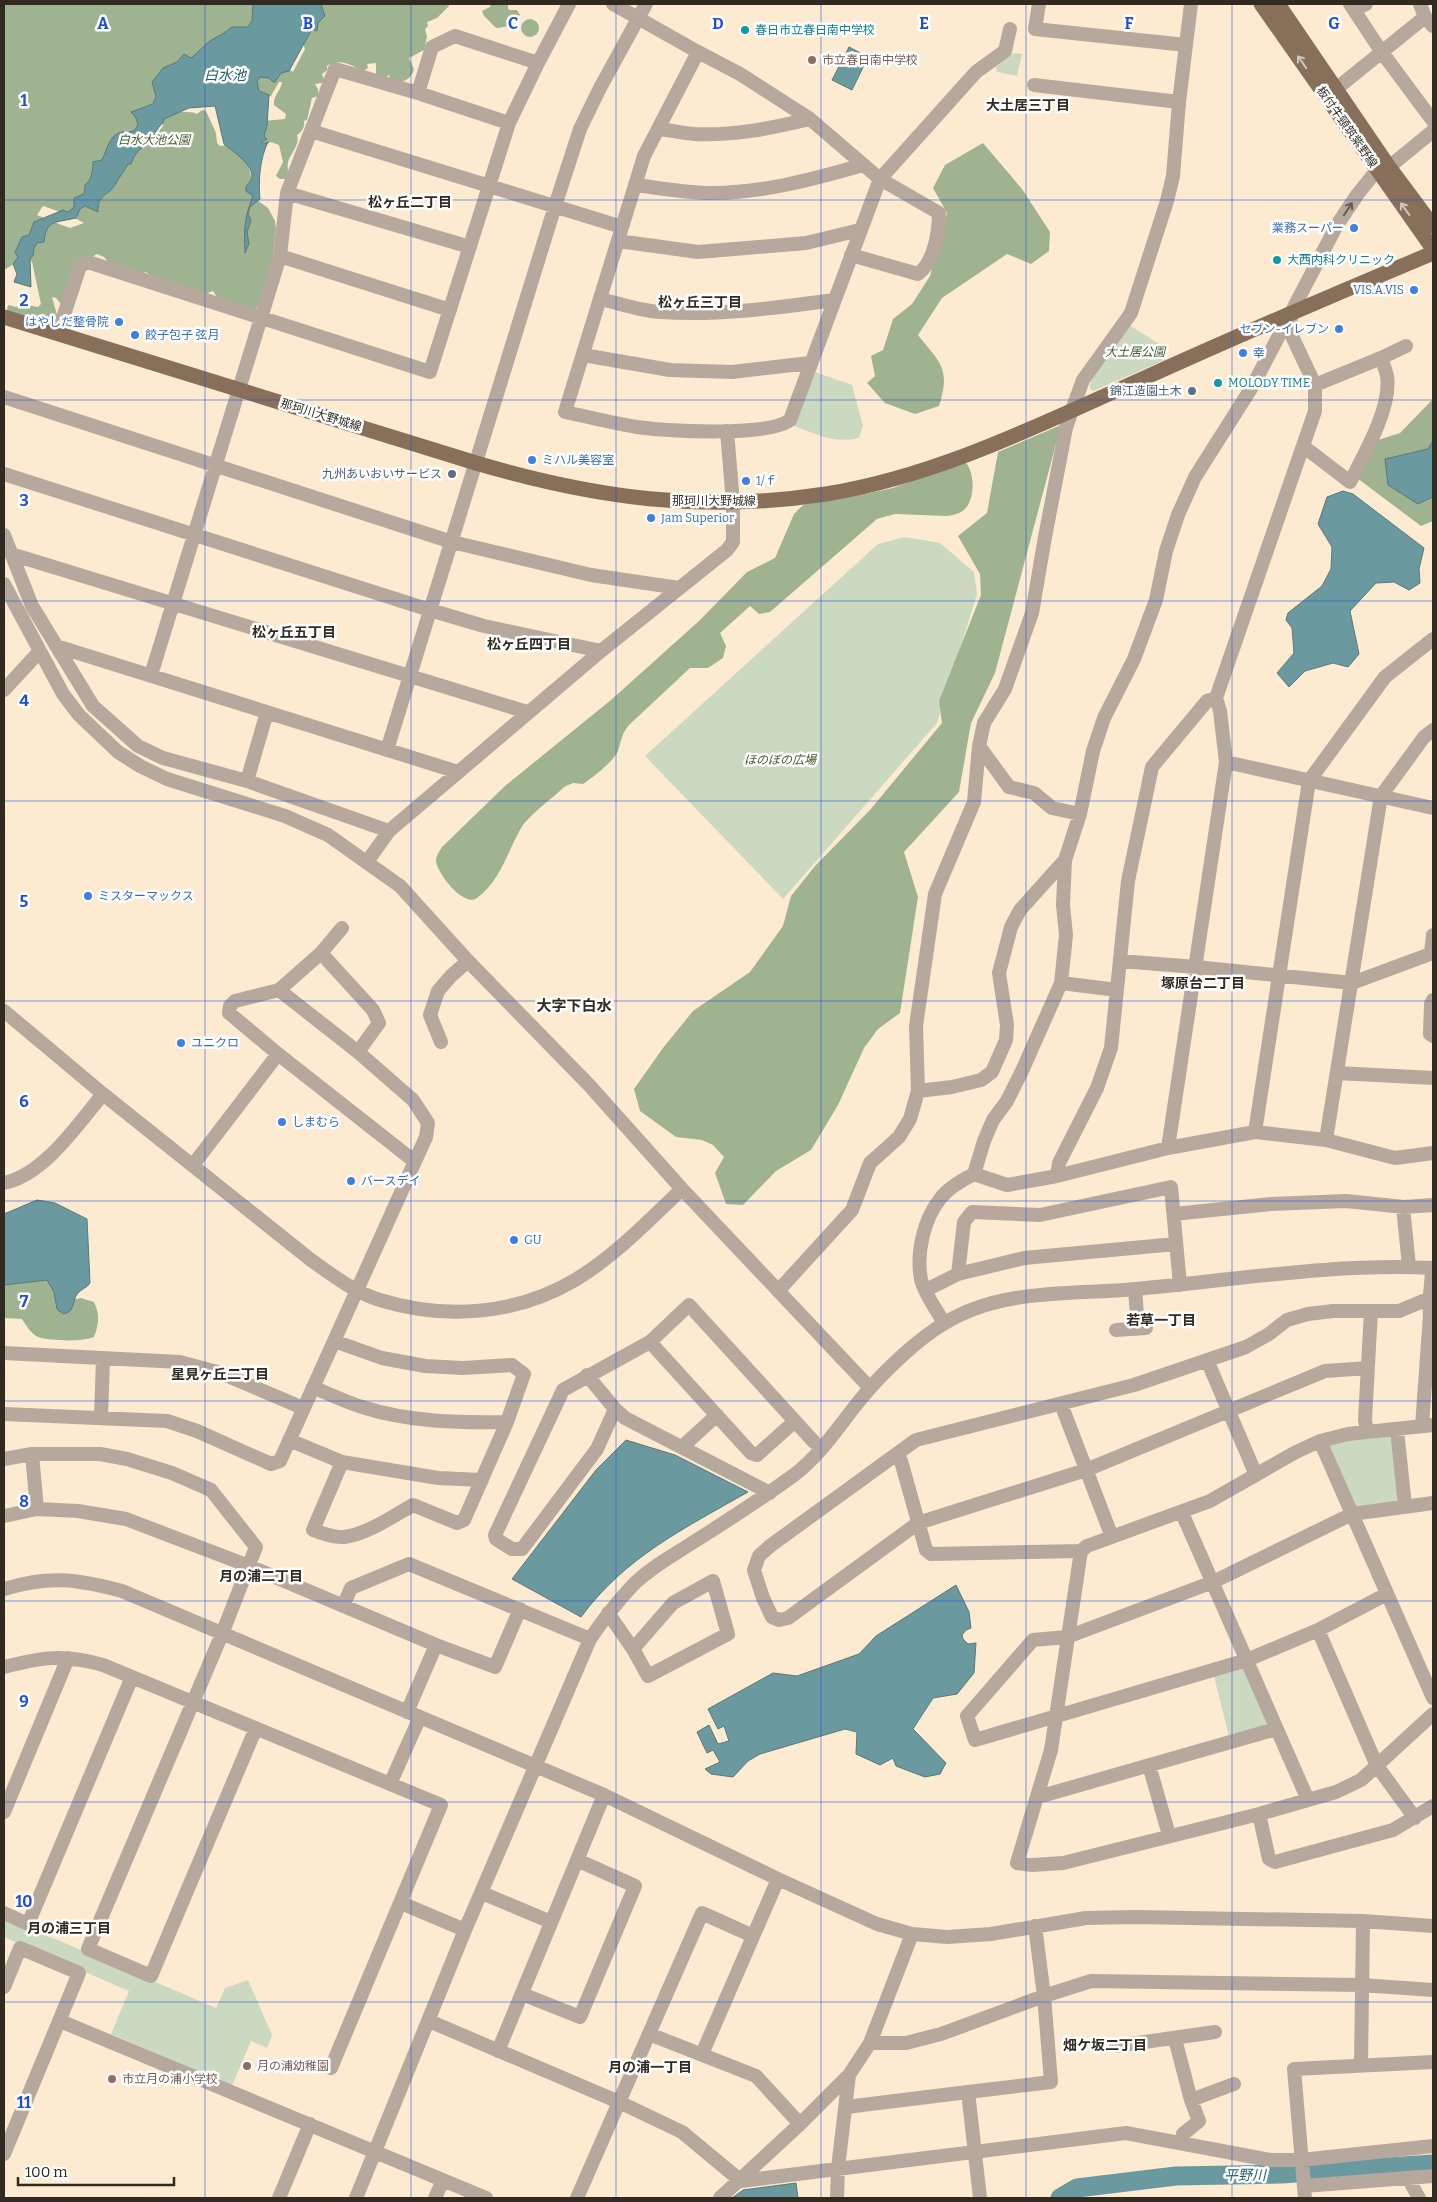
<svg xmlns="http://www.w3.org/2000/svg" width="1437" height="2202" viewBox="0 0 1437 2202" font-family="Bitter,'Noto Sans JP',serif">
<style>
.green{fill:#cbd9c0}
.forest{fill:#a0b391}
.water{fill:#6a9aa0;stroke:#59787a}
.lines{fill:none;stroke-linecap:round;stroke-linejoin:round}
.river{stroke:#6a9aa0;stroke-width:19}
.minor{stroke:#b7a89d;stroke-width:14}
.major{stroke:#886f5a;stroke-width:15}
.oneway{stroke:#cfc5bd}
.oneway2{stroke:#665c52}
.grid{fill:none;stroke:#1d4ed8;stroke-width:1;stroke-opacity:0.55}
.culture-dot{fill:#0f9aa8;stroke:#fff;stroke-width:2}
.education-dot{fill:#8d6e63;stroke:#fff;stroke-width:2}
.shop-dot{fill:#3f7fe0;stroke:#fff;stroke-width:2}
.service-dot{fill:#5c6f8a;stroke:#fff;stroke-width:2}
.labels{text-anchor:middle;stroke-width:5;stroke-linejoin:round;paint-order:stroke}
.culture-label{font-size:12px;fill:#0d838f;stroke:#fff;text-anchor:start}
.education-label{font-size:12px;fill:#785e54;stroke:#fff;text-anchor:start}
.street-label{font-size:12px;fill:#302a20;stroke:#fff}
.park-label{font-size:12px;font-style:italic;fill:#415b28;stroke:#fff}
.shop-label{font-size:12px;fill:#366cbe;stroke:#fff;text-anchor:start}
.service-label{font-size:12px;fill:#4e5e75;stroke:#fff;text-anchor:end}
.water-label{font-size:14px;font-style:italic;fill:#206269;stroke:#fff}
.neighbourhood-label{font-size:14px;font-weight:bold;fill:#302a20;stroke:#fff}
.quarter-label{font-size:15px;font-weight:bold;fill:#302a20;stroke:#fff}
.grid-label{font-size:16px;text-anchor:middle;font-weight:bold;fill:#1d4ed8;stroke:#fff;stroke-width:5;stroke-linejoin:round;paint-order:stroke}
</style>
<rect width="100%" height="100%" fill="#fcebd1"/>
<path class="green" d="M1013 53 1022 54 1017 76 997 72 996 67Z
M1129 325 1164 347 1165 360 1093 391 1090 389C1088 375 1120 338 1129 325Z
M812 371 852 385 863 426 859 438C834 444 816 434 792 425Z
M905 537 940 543 974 572 977 594 937 723 783 899 645 756 878 544Z
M1394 1435 1400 1501 1357 1509 1326 1446 1350 1440Z
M1242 1665 1269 1723 1267 1726 1229 1737 1214 1676Z
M4 1917 216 2008 225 1988 248 1980 272 2035 267 2048 251 2041 232 2086 111 2034 129 1991 4 1937Z"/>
<path class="forest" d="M4 4H263L258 23 153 113 88 196 69 215 43 206 37 215 47 219 19 261 4 270Z
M318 4H448L449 6 437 18 427 22 428 26 425 29 427 37 424 50 409 58 414 69C411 80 402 84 391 81L389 75 385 78 376 77V63L367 64 368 68 362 72C353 64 337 58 327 66V70L322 74 324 79 322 83 315 84 318 89V96L312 98 307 120 304 121C305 127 302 132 297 135 300 145 291 153 288 162 287 168 289 173 287 179H280L276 176 283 162 279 145 271 142 259 147 264 121 285 119 286 114 274 105C273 95 281 91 282 82H279L271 96 265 99 253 86 257 75 286 68 293 72 305 49 303 43 321 15Z
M491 4H515L508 5V8L509 10H517L520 15 511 26C506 26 501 28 497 28 494 27 488 19 484 16L482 11 490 7Z
M521 28a9 9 0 1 1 18 0a9 9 0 1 1-18 0Z
M173 110C182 114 188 110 197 114L202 110 206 111 216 133 217 143 220 146 227 145 246 156 257 200 268 208 275 221 276 229 271 273 261 304 255 309 217 297 213 291 205 294 167 282C160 277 153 278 146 272L143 273 109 263 104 257 97 254 92 257 61 304 56 298 52 297 57 315 53 319H46L43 322 8 311 7 308 9 305 16 307 22 304 38 307 41 304 32 262 27 258 43 229 48 223 54 222 70 228 84 223 73 217 84 204 97 201 142 141 153 139 163 126 162 118Z
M983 143 1022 189 1050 232 1049 251 1031 264 1007 254 942 298 918 335C940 363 951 368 939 406L915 414 885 403 867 383 875 376 871 356 883 350 893 319 912 304 930 276 947 213 933 188 945 165Z
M1433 399V441L1428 449 1385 459 1418 504 1433 497V521L1421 526 1357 478 1378 440 1400 433Z
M1061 425 995 673 971 723 959 792 904 852 918 897 900 1013 878 1029 864 1048 838 1105 811 1150 776 1171 743 1205 726 1204 715 1173 724 1157 713 1145 702 1140 676 1137 640 1111 634 1089 663 1048 693 1011 750 972 783 926 791 896 815 866 870 810 942 723 939 701 981 595 980 574 958 536 987 513 998 452Z
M961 462 966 463C975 473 975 499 965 509 960 514 953 515 947 516L895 514 877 519 770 612 759 614 750 606 720 633 726 646 723 658 708 668H690L629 725C622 733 621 741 618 751 614 761 592 778 583 784L573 783 564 787C552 799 528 815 520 830 507 853 500 881 477 898 464 908 437 873 436 861 436 856 439 852 442 847L505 786 611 700 699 621 747 572 775 558 794 514 803 505 811 502 865 494 893 488Z
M32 1275 52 1280 63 1302 81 1298 94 1302C100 1315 99 1323 94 1337 83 1342 50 1341 38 1337 31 1334 26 1325 22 1319L4 1318V1280Z"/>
<path class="water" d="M253 4H321L325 16 318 23 317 31 312 29 289 71 281 73 275 82H273L269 78 260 77 257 81 259 91 269 95 267 126 264 136 267 139 261 143 263 144 268 142C260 158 258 181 260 199L250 207 248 214 251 221 247 232 249 244 245 253C244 228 244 219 253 196L246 191V186C265 171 233 152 224 144L215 106 189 108 164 119 163 123C156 128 155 137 148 142 140 150 135 152 131 164H128C124 172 119 177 115 185 108 196 97 194 98 212L85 206 80 209 76 218C56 223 46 219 44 242L37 243 34 248 33 256 30 258 31 287 14 282 17 274 13 264 18 257 15 252 22 237 29 235 34 222 63 210 68 212 74 207V198L84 194 85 185C92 179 93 171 93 162L102 160C107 151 109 134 122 132 127 132 129 132 134 131L138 125 136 118 131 112 153 104 156 96 152 82 163 68 177 62 184 54 191 58C198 53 204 45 210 41 218 36 225 33 232 27H248L252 21Z
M849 47 868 57 852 90 832 80Z
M1433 441V497L1418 504 1388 485 1385 459 1428 449Z
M1343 491 1353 494 1424 548 1419 569 1420 583 1409 590 1394 582 1376 583 1350 611 1359 654 1348 667 1333 663 1305 671 1289 687 1277 673 1294 653 1292 628 1286 620 1288 613 1322 586 1331 569 1332 547 1318 524 1327 497Z
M37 1200 55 1203 87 1219 90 1283C87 1288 81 1289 77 1294 72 1302 75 1312 63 1314L57 1309 54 1292 47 1280 4 1285V1214Z
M626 1440 675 1455 748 1492C685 1528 625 1557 581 1617L512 1579 596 1470Z
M956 1585 969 1612 971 1628 966 1630 962 1635 963 1639 968 1644 976 1643 974 1673 957 1694 933 1698 913 1729 946 1763 940 1774 925 1777 896 1766 893 1758 880 1765 856 1754 857 1732 845 1729 760 1754 748 1761 733 1777 711 1774 705 1769 720 1762 713 1750 707 1753 697 1732 709 1725 718 1744 729 1741 724 1726 718 1729 708 1709 773 1673 797 1676 859 1654 876 1636Z
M796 2183 798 2198H732L743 2190Z"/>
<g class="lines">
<path class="river" d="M1060 2198 1077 2188 1176 2176 1281 2174 1433 2164"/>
<path class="minor" d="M613 4 698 52 740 74 810 119 880 179 939 213C939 233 934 262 918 274L851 255
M1039 4 1035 29 1186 45
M1350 4 1381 51 1433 121
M1420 4 1425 17 1433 26
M1354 10 1366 4
M698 52 644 156 565 412C589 417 613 423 637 427 667 431 768 437 790 420L880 179 976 72 1005 51 1010 29
M1034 85 1179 102
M1336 89 1425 17
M418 93 432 47 455 36 538 63
M659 129C670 130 682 133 694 134 734 136 772 128 810 119
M311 131 622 227
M1389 167 1433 131
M635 185C660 188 687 193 712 193 763 193 814 179 863 165
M287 193 470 247
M618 241 698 252 806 243 860 230
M280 256 450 310
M600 299C619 303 640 311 660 312 718 316 776 308 834 300
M58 333 80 266 88 262 430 372 509 123 538 63 569 4
M583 355 670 370 732 372 810 363
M1381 358 1406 346
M4 397 452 542 591 575 679 588
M1303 446 1350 482C1364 455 1392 407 1387 376 1386 370 1383 364 1381 358L1315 385
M4 474 430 610 484 626 601 651
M4 535 32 606 93 706 138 746 163 758 247 781 389 831
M11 554 527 712
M4 584 63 694 79 715 118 752 140 766 167 779 285 816 328 835 400 886 468 961 589 1085 682 1189 870 1388
M56 646 458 772
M151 675 280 256 287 193 335 69 418 93 509 123
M4 690 39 652
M979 746 1009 787 1034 793 1052 808 1080 814
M387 750 555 206 580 129 600 88 646 4
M1226 762 1433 808
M247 781 267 712
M367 862 389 831 601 651 727 550 733 542V503L727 431
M321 953 373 1010 379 1023 358 1052
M1431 953 1433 935
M1120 961 1196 967 1352 983 1433 953
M1061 983 1117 990
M1433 1000 1431 1004 1430 1034 1433 1036
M4 1011 103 1094 311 1260C332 1275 354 1292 380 1300 445 1320 516 1315 575 1280 615 1256 648 1221 682 1189
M441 1042 430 1015 438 991 451 976 468 961
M278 1054 414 1161
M1337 1073 1433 1078
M918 1091 952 1087 981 1080 992 1072 1006 1040 1007 1025 999 973 1011 927 1020 910 1065 860
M1255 1132 1309 781 1385 677 1433 639
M1326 1140 1381 796 1424 737 1433 730
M1168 1148 1226 762 1220 711 1216 698 1315 411V385L1290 332 1291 316
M193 1165 278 1054 229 1013 230 1006 235 1001 279 990 321 953 342 928
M974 1174 1007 1185 1057 1176 1168 1148 1255 1132 1326 1140 1395 1158 1433 1153
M1057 1176 1059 1163 1097 1088 1111 1048 1128 881 1152 767 1207 701 1216 698
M4 1183C44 1175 78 1124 103 1094
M1403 1207 1409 1266
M1174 1214 1271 1204 1346 1201 1404 1207 1433 1205
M958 1274 964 1222 972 1212 1040 1215 1171 1187 1180 1285
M1135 1289 1138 1328
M926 1290 958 1274 1024 1258 1176 1244
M778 1291 852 1210 870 1163 899 1137 910 1119 918 1091 916 1026 935 894 974 802 979 746 984 723 1005 689 1032 613 1045 537 1066 428 1072 410 1083 380 1131 313 1167 201 1173 176 1179 102 1191 4
M944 1323C937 1310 924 1294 921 1279 916 1253 924 1219 940 1199 948 1188 962 1180 974 1174L984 1141 993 1120 1007 1101 1022 1071 1061 983 1066 935 1063 905 1065 860 1080 814 1093 751 1104 718 1134 659 1156 600 1166 551 1178 515 1195 477 1252 387 1337 225 1357 195 1377 170
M1116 1330 1146 1328
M334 1341 382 1358 425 1366 463 1368 512 1365 524 1374 507 1422 464 1520 457 1523 413 1505C393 1516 368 1534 344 1537 334 1538 323 1533 313 1530L342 1462
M650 1342 751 1453 757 1455 795 1421
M4 1353 180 1362 221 1373 303 1408
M1207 1360 1256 1475
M1368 1368 1325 1371 1086 1470 918 1523 788 1618 779 1620 772 1617 763 1598 754 1570 759 1556 770 1546 916 1440 1134 1385 1246 1347 1269 1334 1287 1320 1308 1314 1333 1311H1399L1428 1299
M587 1375 615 1409 625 1418 770 1493
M313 1387C329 1394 346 1402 362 1407 409 1422 459 1423 507 1422
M1061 1404 1112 1537
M615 1409 597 1449 522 1549H512L496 1539 495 1535 563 1390 650 1342 689 1305 814 1442
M4 1414 167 1421 197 1431 271 1464 280 1461 426 1137 428 1123 413 1100 358 1052 279 990
M101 1418 103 1358
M1422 1426 1430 1315C1428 1299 1432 1284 1432 1268
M1397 1430 1405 1506
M1367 1432 1365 1420 1371 1311
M289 1440 342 1462 438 1478 482 1480
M1320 1441 1433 1698
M682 1447 717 1415
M32 1454 37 1509
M895 1455 901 1461 926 1550 931 1554 1081 1551 1087 1546 1210 1501 1296 1452 1320 1441 1348 1434 1433 1425
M4 1459 32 1454H100L127 1459 172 1473 211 1490 256 1547 222 1634 88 1949 151 1976 256 1728
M1182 1513 1308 1800
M4 1516 37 1509 78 1511 126 1519 249 1566 436 1645 495 1667 520 1609
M1081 1551 1051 1750 1017 1863 1032 1865 1063 1863 1259 1814 1336 1792 1361 1780 1433 1714
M4 1589C49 1575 77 1579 122 1591L604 1795 778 1879 877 1924 912 1934 947 1937 991 1934 1086 1918 1136 1917 1363 1921 1433 1926
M1387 1594 1318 1630 1247 1660 975 1740 967 1716 1033 1640 1067 1637 1213 1582 1352 1514 1433 1503
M343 1606 351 1588 409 1564 590 1639
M608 1613 633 1649 673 1603 713 1581 728 1634 648 1676 633 1649
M1318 1630 1377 1766 1415 1818
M4 1667C42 1657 64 1654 103 1665L441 1805 331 2068
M407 1712 436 1645
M1149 1765 1169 1835
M390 1784 420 1717
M1038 1794 1045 1795 1276 1729
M4 1812 68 1658
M1259 1814 1269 1859 1275 1862 1393 1830 1433 1806
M482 1893 551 1922
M401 1903 465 1930
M4 1913 28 1924 132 1677
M4 1987 20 1948 79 1973 4 2154
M522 1994 580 2017 635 1886 577 1860
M60 2021 486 2198
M429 2021 619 2102 682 2132 741 2181 1126 2133 1270 2160H1301L1433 2146
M649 2034 756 2076 800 2124
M1175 2039 1191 2100 1199 2121 1183 2134 1182 2143
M870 2043H906L941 2034 1044 1996 1091 1981 1362 1985 1433 1990
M1116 2046 1215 2032
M498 2051 604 1795
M702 2054 778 1879
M1361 2065 1363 1921
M968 2092 1051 2082 1044 1996 1035 1926
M1191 2100 1234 2084
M846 2107 968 2092 980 2198
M1408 2178 1419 2198
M1304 2186 1433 2176
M279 2198 310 2124
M356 2198 465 1930 590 1639C603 1620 617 1602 633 1585 650 1568 672 1556 692 1543 727 1521 761 1499 794 1475 824 1452 841 1422 865 1394 884 1371 919 1338 945 1323 1001 1288 1073 1295 1136 1289 1234 1280 1334 1263 1433 1268
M435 2198 443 2180
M577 2198 702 1913 753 1936
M720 2198 800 2124 849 2075 870 2043 912 1934
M837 2198 838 2168 849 2075
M1305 2198 1294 2069 1433 2062"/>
<path class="major" d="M1261 4 1433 249
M1278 4 1389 167 1433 226
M4 317 476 463C595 498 703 513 826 494 937 476 1039 425 1140 380 1237 336 1335 294 1433 253"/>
</g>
<defs><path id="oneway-shaft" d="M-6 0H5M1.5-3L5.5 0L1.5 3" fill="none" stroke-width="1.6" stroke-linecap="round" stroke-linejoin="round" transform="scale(1.25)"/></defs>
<g class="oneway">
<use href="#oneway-shaft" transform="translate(1302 62) rotate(-125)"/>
<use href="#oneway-shaft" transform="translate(1405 209) rotate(-126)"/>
</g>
<use class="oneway2" href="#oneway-shaft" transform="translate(1348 209) rotate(-56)"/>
<path class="grid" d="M205 4V2198M411 4V2198M616 4V2198M821 4V2198M1026 4V2198M1232 4V2198M4 200H1433M4 400H1433M4 601H1433M4 801H1433M4 1001H1433M4 1201H1433M4 1401H1433M4 1601H1433M4 1802H1433M4 2002H1433"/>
<g class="culture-dot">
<circle cx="745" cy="30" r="5"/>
<circle cx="1277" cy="260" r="5"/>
<circle cx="1218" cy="383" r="5"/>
</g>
<g class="education-dot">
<circle cx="812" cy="60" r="5"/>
<circle cx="247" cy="2066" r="5"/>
<circle cx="112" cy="2079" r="5"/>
</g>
<g class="shop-dot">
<circle cx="1354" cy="228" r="5"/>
<circle cx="1414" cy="290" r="5"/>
<circle cx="119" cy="322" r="5"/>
<circle cx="1339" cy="329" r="5"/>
<circle cx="135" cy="335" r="5"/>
<circle cx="1243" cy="353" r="5"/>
<circle cx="532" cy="460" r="5"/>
<circle cx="746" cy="481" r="5"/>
<circle cx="651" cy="518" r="5"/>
<circle cx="88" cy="896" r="5"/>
<circle cx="181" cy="1043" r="5"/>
<circle cx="282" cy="1122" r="5"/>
<circle cx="351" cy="1181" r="5"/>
<circle cx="514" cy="1240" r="5"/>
</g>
<g class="service-dot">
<circle cx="1192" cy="391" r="5"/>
<circle cx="452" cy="474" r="5"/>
</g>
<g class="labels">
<g class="culture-label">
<text x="755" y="34">春日市立春日南中学校</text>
<text x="1287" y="264">大西内科クリニック</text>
<text x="1228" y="387">MOLODY TIME</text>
</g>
<g class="education-label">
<text x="822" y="64">市立春日南中学校</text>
<text x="257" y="2070">月の浦幼稚園</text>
<text x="122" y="2083">市立月の浦小学校</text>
</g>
<g class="street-label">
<text transform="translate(1347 127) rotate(55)" y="4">板付牛頸筑紫野線</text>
<text transform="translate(321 415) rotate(17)" y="4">那珂川大野城線</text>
<text x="714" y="505">那珂川大野城線</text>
</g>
<g class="park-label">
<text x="154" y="144">白水大池公園</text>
<text x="1135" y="356">大土居公園</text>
<text x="780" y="764">ほのぼの広場</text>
</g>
<g class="shop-label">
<text x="1344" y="232" text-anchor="end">業務スーパー</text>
<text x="1404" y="294" text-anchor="end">VIS.A.VIS</text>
<text x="109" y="326" text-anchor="end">はやしだ整骨院</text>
<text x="1329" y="333" text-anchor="end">セブン-イレブン</text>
<text x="145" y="339">餃子包子 弦月</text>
<text x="1253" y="357">幸</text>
<text x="542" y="464">ミハル美容室</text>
<text x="756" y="485">1/ｆ</text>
<text x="661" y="522">Jam Superior</text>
<text x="98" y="900">ミスターマックス</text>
<text x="191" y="1047">ユニクロ</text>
<text x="292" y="1126">しまむら</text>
<text x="361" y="1185">バースデイ</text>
<text x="524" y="1244">GU</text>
</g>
<g class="service-label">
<text x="1182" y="395">錦江造園土木</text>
<text x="442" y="478">九州あいおいサービス</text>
</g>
<g class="water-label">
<text x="225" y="80">白水池</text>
<text transform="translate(1245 2175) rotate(-1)" y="5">平野川</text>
</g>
<g class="neighbourhood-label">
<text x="1028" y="110">大土居三丁目</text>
<text x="410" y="207">松ヶ丘二丁目</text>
<text x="700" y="307">松ヶ丘三丁目</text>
<text x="294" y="637">松ヶ丘五丁目</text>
<text x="529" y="649">松ヶ丘四丁目</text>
<text x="1203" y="988">塚原台二丁目</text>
<text x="1161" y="1325">若草一丁目</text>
<text x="220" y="1379">星見ヶ丘二丁目</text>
<text x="261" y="1581">月の浦二丁目</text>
<text x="69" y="1933">月の浦三丁目</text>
<text x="1105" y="2050">畑ケ坂二丁目</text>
<text x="650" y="2072">月の浦一丁目</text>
</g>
<g class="quarter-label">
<text x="574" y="1011">大字下白水</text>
</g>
</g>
<g class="grid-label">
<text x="103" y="29">A</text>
<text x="308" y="29">B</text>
<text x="513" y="29">C</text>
<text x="718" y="29">D</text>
<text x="924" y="29">E</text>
<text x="1129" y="29">F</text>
<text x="1334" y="29">G</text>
<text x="24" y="106">1</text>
<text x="24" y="306">2</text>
<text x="24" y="506">3</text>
<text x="24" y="706">4</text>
<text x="24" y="907">5</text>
<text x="24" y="1107">6</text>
<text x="24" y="1307">7</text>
<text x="24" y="1507">8</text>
<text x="24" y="1707">9</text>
<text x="24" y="1907">10</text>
<text x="24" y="2108">11</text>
</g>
<rect width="1437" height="2202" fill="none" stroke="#302a20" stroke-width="10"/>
<path d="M18 2177v8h156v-8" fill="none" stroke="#302a20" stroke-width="2.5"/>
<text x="25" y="2177" font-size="15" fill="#302a20" stroke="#ffffff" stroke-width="4" paint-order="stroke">100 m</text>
</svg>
